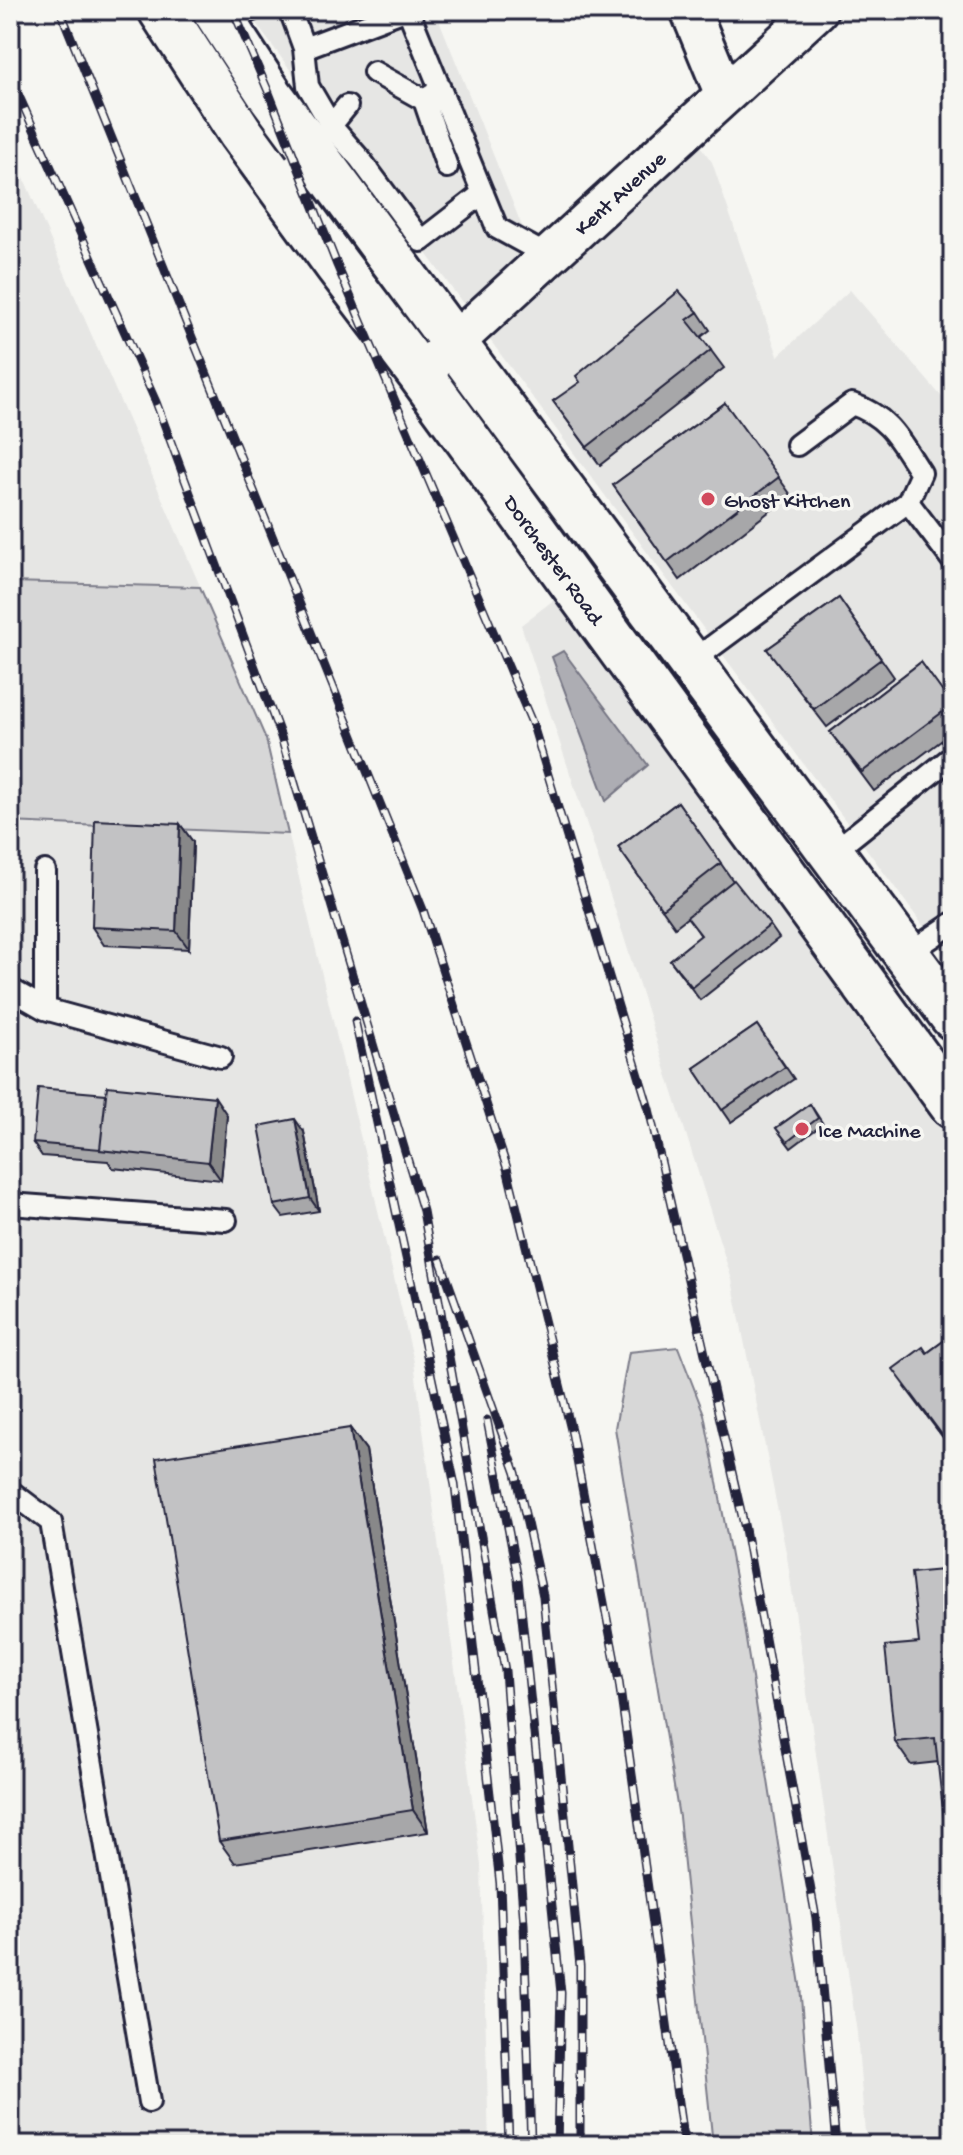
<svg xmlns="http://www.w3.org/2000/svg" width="963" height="2155" viewBox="0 0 963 2155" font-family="'Gochi Hand',sans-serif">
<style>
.built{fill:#e6e6e4}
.green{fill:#d7d7d7;stroke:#7c7c89;stroke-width:2}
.water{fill:#adadb3;stroke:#757583;stroke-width:2}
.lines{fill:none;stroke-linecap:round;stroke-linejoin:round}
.lane-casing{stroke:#22223b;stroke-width:26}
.street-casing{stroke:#22223b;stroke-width:44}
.secondary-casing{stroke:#22223b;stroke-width:50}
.lane{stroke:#f6f6f2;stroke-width:20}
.street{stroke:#f6f6f2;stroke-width:38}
.secondary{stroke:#f6f6f2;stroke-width:44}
.rail-casing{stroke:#22223b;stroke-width:9}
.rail{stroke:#f6f6f2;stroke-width:6;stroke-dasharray:18;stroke-linecap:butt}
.wall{fill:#a7a7a9;stroke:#22223b;stroke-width:2}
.shaded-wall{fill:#888889;stroke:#22223b;stroke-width:2}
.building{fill:#c2c2c4;stroke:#22223b;stroke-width:2}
.poi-dot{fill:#d1495b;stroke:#f6f6f2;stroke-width:3}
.labels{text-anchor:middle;stroke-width:7;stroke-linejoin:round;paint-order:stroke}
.street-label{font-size:22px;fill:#22223b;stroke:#f6f6f2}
.poi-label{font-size:22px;fill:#22223b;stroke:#f6f6f2;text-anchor:start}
</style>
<rect width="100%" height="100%" fill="#f6f6f2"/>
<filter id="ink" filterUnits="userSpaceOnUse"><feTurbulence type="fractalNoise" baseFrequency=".0125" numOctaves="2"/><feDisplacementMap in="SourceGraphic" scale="16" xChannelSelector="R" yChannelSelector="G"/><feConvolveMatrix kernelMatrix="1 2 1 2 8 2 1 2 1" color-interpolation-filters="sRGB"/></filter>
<g filter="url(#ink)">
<path class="built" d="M246 10H435L538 266 688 129 712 162 778 356 850 290 953 410V966Z
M10 146 266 739 414 1362 481 1865 489 2145H10Z
M555 599 953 1146V2145H866L857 2033 787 1557 732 1280 623 934 521 625Z"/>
<path class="green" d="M10 582 200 587 266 739 288 834 10 822Z
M678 1347 704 1414 742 1614 800 1985 813 2145H713L679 1817 615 1428 629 1352Z"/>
<path class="water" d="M563 651 648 765 606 801 552 657Z"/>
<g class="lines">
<defs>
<path id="lane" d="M290 10 304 48 405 10
M408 10 497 228 548 256
M223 22 252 10
M304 48 308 86 332 127 360 159 421 241 483 193
M374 72 424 100
M440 90 424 100 447 167
M275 180 312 149 347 106
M908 502 953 561
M691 662 908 502 921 473C900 441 890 417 852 404L797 445
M832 853 953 756
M907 954 953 923
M10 989 45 1009 221 1057
M45 1009V871
M10 1204 226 1220
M10 1491 51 1522 149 2102"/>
<path id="street" d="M690 10 725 95
M420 374 818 10"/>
<path id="secondary" d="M161 10 240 132 337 265 420 374 953 1106
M215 10 269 93 953 1017"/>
</defs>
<use href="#lane" class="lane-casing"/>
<use href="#street" class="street-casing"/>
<use href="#secondary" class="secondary-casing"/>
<use href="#lane" class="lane"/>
<use href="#street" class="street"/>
<use href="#secondary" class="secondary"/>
<defs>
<path id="rail" d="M60 10 423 910 507 1168 572 1434 619 1682 684 2145
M233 10 269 93 337 265 533 725 649 1109 745 1529 816 1918 836 2145
M10 76 156 402 281 737 423 1211 505 1671 524 1924 531 2145
M355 1021 455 1485 500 1883 509 2145
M440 1259 516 1473 543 1596 580 1966V2145
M487 1420 518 1579 561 1993 557 2145"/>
</defs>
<use href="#rail" class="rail-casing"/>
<use href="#rail" class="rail"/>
</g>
<path class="wall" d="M698 312 710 330 701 337 724 368 600 465 553 401Z
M725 403 791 495 680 580 613 485Z
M839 598 894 677 827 727 767 649Z
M921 662 953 707V732L874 791 830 732Z
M678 802 733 881 770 925 779 938 700 1000 670 960 701 936 688 917 675 927 618 847Z
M180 824 193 842 189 949 104 945 92 927Z
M757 1025 794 1079 731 1122 694 1068Z
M810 1104 823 1124 791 1148 776 1128Z
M227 1115 221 1180 113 1168 108 1161 42 1156 33 1143Z
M304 1132 319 1211 283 1217 274 1205Z
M953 1334V1451L905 1387 927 1353Z
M350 1428 366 1450 428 1832 235 1863 219 1841Z
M953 1569 938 1762 911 1765 895 1742 919 1643Z"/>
<path class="shaded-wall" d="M180 824 193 842 189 949 176 931Z
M215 1097 227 1115 221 1180 208 1162Z
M295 1119 304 1132 319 1211 310 1198Z
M350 1428 366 1450 428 1832 413 1810Z"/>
<path class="building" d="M679 291 698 312 687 320 711 350 587 447 553 401 580 382 576 376Z
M725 403 779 477 667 562 613 485Z
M839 598 881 659 814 709 767 649Z
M921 662 952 705 862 772 830 732Z
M678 802 721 863 662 909 618 847Z
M95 820 180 824 176 931 92 927Z
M734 880 770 925 692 987 670 960 701 935 687 917Z
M757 1025 785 1067 722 1110 694 1068Z
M107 1086 215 1097 208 1162 100 1150Z
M38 1088 106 1094 100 1149 33 1143Z
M810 1104 818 1118 787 1142 776 1128Z
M295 1119 310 1198 274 1205 259 1126Z
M953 1334V1441L949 1444 893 1369 923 1347 927 1353Z
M350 1428 413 1810 219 1841 156 1458Z
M953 1569V1901L935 1738 895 1742 885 1646 919 1643 911 1573Z"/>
</g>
<g class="poi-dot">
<circle cx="708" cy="499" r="8"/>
<circle cx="802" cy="1129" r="8"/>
</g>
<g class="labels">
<g class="street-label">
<text transform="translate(619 192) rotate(-42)" y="8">Kent Avenue</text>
<text transform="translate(555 559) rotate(54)" y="8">Dorchester Road</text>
</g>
<g class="poi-label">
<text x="724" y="507">Ghost Kitchen</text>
<text x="818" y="1137">Ice Machine</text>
</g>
</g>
<rect width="963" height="2155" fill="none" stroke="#f6f6f2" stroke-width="40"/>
<rect x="20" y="20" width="923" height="2115" fill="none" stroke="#22223b" stroke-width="3" filter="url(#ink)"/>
</svg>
